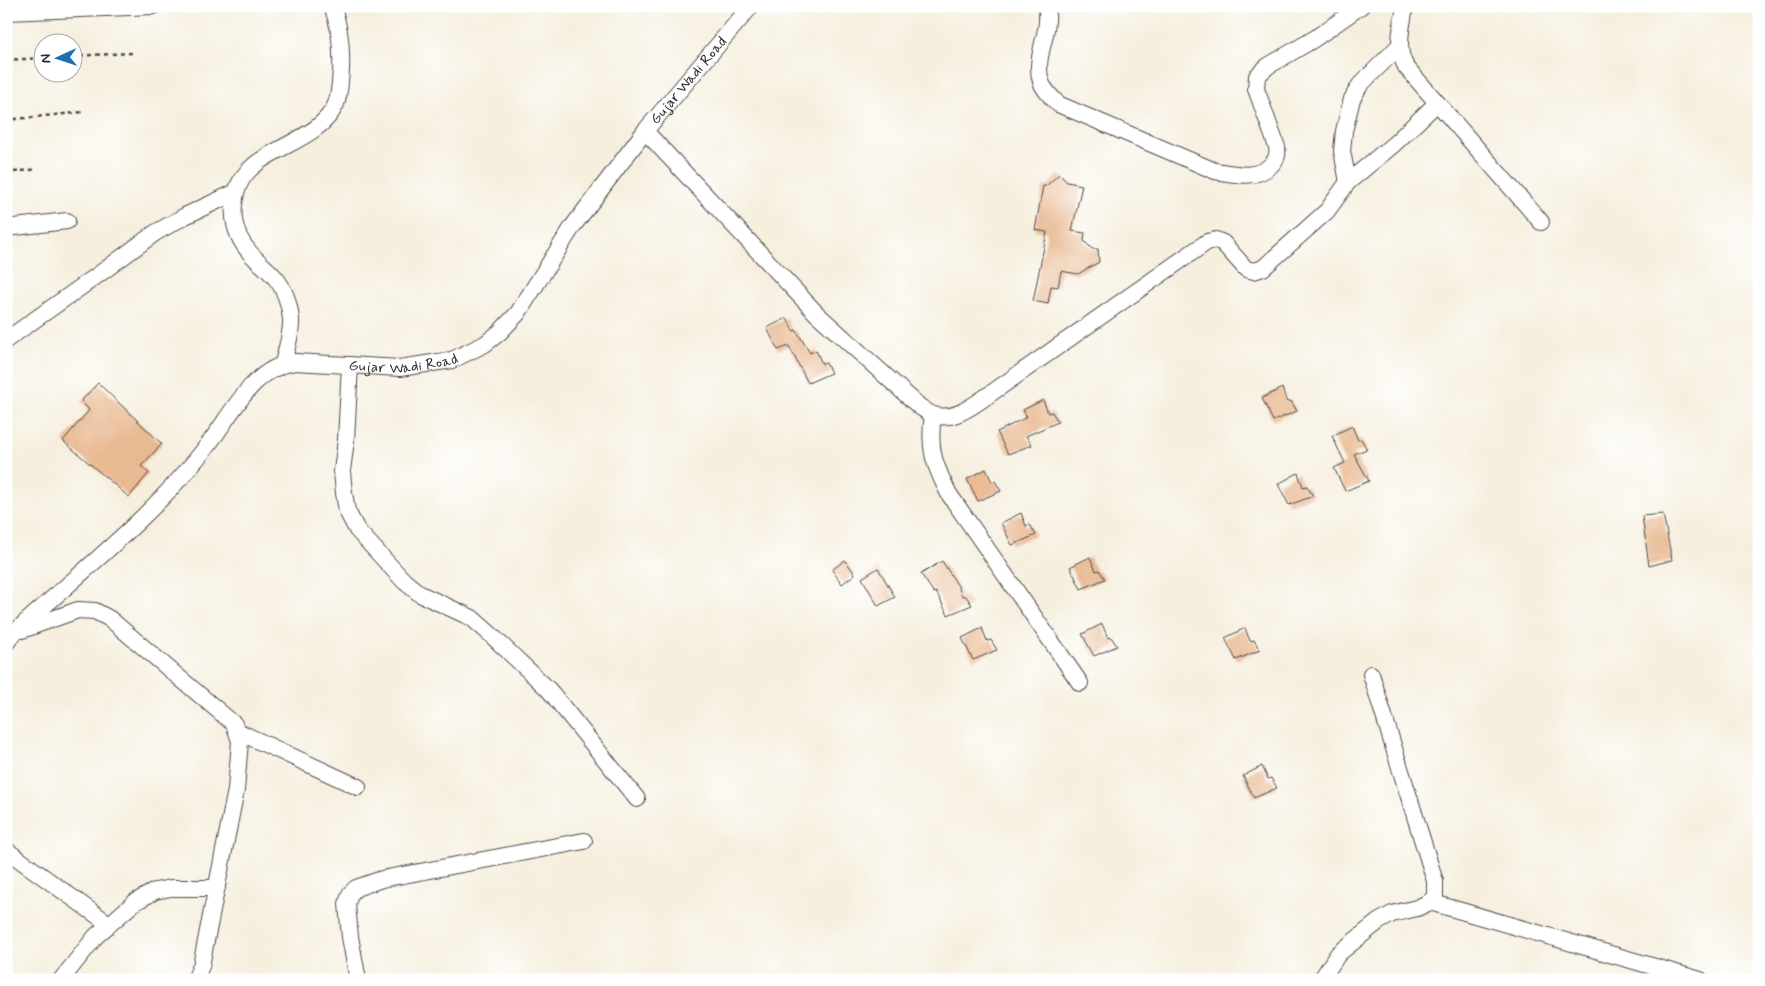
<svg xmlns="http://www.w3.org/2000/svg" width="1765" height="986" viewBox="0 0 1765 986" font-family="Mynerve,sans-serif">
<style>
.building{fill:#e9b992}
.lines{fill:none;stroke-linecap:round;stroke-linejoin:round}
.minor-casing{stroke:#494846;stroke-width:18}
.path{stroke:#494846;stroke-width:2.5;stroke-dasharray:4 4;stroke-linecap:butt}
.minor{stroke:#fff;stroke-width:16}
.labels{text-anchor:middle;stroke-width:4;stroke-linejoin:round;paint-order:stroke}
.street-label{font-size:15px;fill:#2b2b2b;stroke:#fff}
</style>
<rect width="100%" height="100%" fill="#fff"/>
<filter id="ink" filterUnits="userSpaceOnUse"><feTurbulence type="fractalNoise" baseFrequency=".02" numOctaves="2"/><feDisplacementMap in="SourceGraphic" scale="10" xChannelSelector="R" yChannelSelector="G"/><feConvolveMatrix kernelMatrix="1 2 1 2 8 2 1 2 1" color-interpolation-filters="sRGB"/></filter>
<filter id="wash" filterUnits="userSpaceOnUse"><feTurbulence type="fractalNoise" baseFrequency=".0096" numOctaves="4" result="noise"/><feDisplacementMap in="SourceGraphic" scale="20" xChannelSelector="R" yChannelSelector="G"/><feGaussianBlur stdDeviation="1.12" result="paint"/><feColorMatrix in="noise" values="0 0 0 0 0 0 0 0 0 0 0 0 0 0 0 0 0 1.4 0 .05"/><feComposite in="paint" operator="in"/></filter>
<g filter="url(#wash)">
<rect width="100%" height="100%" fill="#f6efde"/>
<g id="blocks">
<path class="building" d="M1059 174 1067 182 1082 185 1072 231 1085 233 1084 241 1092 249H1098L1099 262 1078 274 1061 271 1058 287 1051 286 1048 304 1033 301 1047 232 1035 230 1043 186H1046Z
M787 318 793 331 796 330 810 353 816 350 822 364 826 363 831 373 808 383 789 346 778 350 767 328Z
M98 383 162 444 141 466 149 473 129 497 63 441 89 410 81 401Z
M1282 388 1287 402 1291 401 1297 411 1273 421 1262 398Z
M1043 400 1048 413 1052 412 1058 422 1026 436 1032 445 1008 454 997 432 1027 417 1023 410Z
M1352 426 1358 440 1361 439 1367 449 1354 454 1369 481 1345 491 1334 468 1345 463 1332 436Z
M986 469 992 482 995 481 1001 491 978 501 967 479Z
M1298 473 1303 487 1307 486 1313 496 1289 505 1278 484Z
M1021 513 1026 526 1030 525 1036 535 1012 545 1001 523Z
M1663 514 1672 560 1649 566 1642 516Z
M1090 557 1096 571 1099 570 1105 579 1081 589 1070 567Z
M845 560 855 574 842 584 832 570Z
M942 561 958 586 962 596H966L972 605 948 615 936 592 934 593 921 574Z
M878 568 895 597 878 606 862 578Z
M1102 624 1108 638 1111 637 1117 646 1094 656 1082 634Z
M982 628 987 641 991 640 997 650 973 660 962 638Z
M1245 628 1250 641 1254 640 1260 650 1236 660 1225 638Z
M1262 766 1268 779 1271 778 1277 788 1254 798 1243 776Z"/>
</g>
</g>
<g filter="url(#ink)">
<use href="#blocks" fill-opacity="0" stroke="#494846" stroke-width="1"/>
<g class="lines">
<defs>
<g id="minor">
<path d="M1046 6C1052 32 1033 56 1041 82 1044 90 1052 98 1058 104L1215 171C1235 174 1256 180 1271 165 1277 159 1278 155 1277 147L1259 97 1256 89 1257 76 1268 66 1314 39 1361 6"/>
<path d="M1405 6C1402 28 1395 47 1406 67L1541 222"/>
<path d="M6 12 154 6"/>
<path d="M645 131 817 314 920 407C924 409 929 414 934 415 954 422 975 404 990 394L1207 242 1216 240 1223 243 1246 269 1254 271 1263 268 1327 211 1348 182 1394 144 1437 103"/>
<path d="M1348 182 1342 151 1344 131 1352 99 1360 85 1399 46"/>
<path d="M6 228 67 221"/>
<path d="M6 340 98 275 155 233 185 216 236 192"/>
<path d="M283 364C286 349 292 334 291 319 290 306 285 290 277 280 272 273 264 267 258 261 237 242 229 221 236 193 247 147 317 147 336 104 340 93 340 81 341 70 342 49 340 26 332 6"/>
<path d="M350 365 346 440 342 471 344 493 347 511 357 530 404 581 420 594 472 618 489 633 549 690 637 799"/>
<path d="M933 415C928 449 934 464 949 494L1080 683"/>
<path d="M22 630 78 610 95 611 110 619 234 724 240 741 236 790 201 966 195 980"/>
<path id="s1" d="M6 643 15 632C84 569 161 510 216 434 236 406 256 367 295 362L400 368 452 360 485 344 500 332 518 313 573 226 645 131 751 6"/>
<path d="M237 731 358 787"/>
<path d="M6 850 109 924"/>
<path d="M1430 902 1700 980"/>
<path d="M61 980 96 936 135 902 155 891 171 888H217"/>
<path d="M358 980 350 937 347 904 350 894 356 888 382 879 584 841"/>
<path d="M1321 980 1338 954 1378 922 1392 914 1417 908 1430 902 1435 896V881L1371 674"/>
</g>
</defs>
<use href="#minor" class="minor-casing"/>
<path class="path" d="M72 56 132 53
M6 60 42 58
M6 120 83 112
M6 173 37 169"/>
<use href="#minor" class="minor"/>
</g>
</g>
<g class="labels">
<g class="street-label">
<text dy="5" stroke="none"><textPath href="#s1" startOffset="936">Gujar Wadi Road</textPath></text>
<text dy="5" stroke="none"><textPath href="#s1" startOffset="516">Gujar Wadi Road</textPath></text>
</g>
</g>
<rect width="1765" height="986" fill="none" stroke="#fff" stroke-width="25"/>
<g transform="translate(58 58) rotate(267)"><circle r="24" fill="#ffffff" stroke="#aaaaaa"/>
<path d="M0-4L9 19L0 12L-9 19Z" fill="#1f6fb2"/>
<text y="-8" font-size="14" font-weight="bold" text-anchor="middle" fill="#2b2b2b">N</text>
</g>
</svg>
